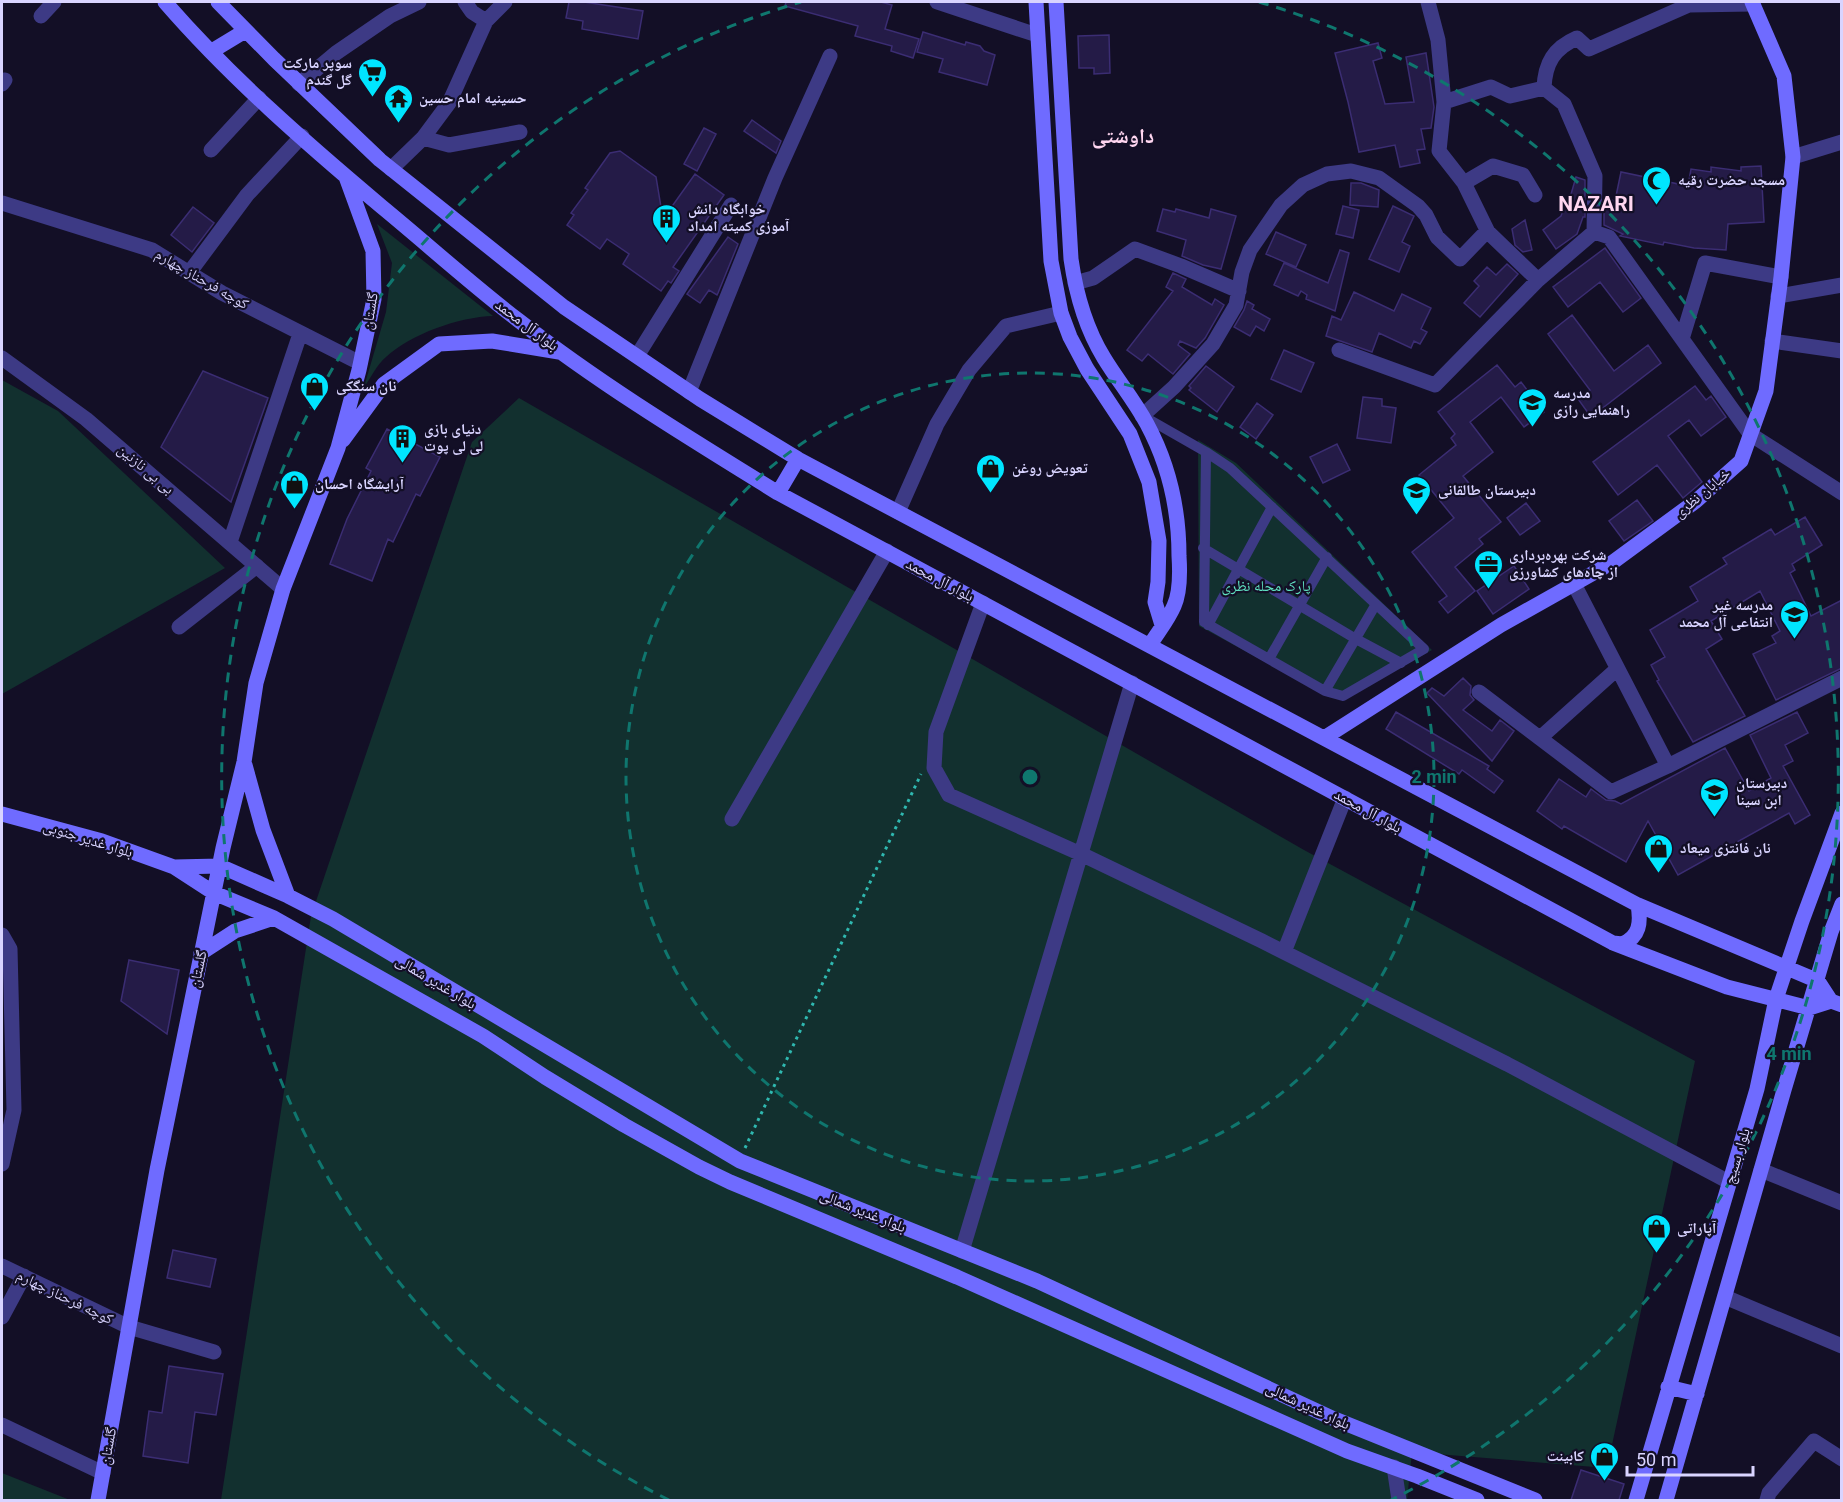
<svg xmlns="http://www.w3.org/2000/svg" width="1843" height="1502" viewBox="0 0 1843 1502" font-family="Roboto,'Noto Naskh Arabic',sans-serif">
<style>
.green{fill:#12302f}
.building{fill:#241b47;stroke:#3b2d73;stroke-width:1.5}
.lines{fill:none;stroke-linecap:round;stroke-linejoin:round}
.path{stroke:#2fb8b0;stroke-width:3;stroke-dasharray:3 4.5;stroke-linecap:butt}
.lane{stroke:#3d3a85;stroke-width:10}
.street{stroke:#3d3a85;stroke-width:15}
.secondary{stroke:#6f6bff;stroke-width:15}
.ring{fill:none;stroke:#0f766e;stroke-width:3;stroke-dasharray:10 8}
.labels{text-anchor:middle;stroke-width:4.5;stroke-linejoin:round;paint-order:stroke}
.poi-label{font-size:15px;font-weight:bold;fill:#d9d4ff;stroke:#130f26;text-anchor:start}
.street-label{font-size:15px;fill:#d9d4ff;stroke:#130f26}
.park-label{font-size:15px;fill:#5fe0c0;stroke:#130f26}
.district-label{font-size:21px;font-weight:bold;fill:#ffd6f0;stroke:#130f26}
.centre{fill:#0f766e;stroke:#130f26;stroke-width:3}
.ring-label{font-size:18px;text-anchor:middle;font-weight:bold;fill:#0f766e;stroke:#130f26;stroke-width:4.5;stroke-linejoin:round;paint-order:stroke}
</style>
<rect width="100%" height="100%" fill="#130f26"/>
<path class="green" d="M377 224 493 316C459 317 411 334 386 357 377 364 371 378 364 387L386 312 392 263Z
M2 380 58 411 225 568 2 694Z
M519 398 1304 850 1695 1061 1607 1468 1412 1452 1407 1500H221L311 916 472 442Z
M1198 440 1236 463 1432 650 1345 699 1329 697 1199 626Z
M2 1473 70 1500H2Z"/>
<path class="building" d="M569 2H584L643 11 638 39 582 29 583 21 566 18Z
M786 2H881L892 5 885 29 919 39 913 58 891 51 892 46 855 36 858 26 785 6Z
M923 32 965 45 966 42 980 46 984 51 995 55 987 85 939 72 943 59 917 52Z
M1109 35 1110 73 1094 74V68H1079L1078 36Z
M1378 43 1382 58 1373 61 1385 104 1414 102 1406 57 1426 53 1434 107 1431 128 1421 129 1425 149 1417 150 1420 163 1400 167 1395 145 1359 152 1348 102 1335 53Z
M752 120 781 141 776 153 744 131Z
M704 128 716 134 697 171 684 164Z
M620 151 656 177 663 219 695 174 724 195 673 267 679 271 671 283 668 281 661 291 623 264 629 254 607 239 600 249 567 225 574 215 571 213 588 190 585 188 610 153Z
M1761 166 1764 222 1728 224 1726 250 1694 248 1664 242 1663 245 1620 236 1623 234 1604 225V198L1615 201 1621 172 1688 186 1691 169 1711 172V167L1741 171V167Z
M1576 177 1585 180V217H1583L1577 234 1556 249 1543 230 1561 216 1564 208H1567Z
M1351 183H1361L1379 190 1378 207 1350 205Z
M1343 206 1359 210 1353 238 1336 234Z
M1393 206 1414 216 1402 242 1410 246 1399 272 1369 259Z
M193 207 214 223 192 252 171 235Z
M1163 209 1175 212 1176 209 1209 218 1211 209 1236 216 1221 269 1203 265 1182 256 1186 240 1157 231Z
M1525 220 1532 250 1523 252 1515 245 1512 229Z
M1276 232 1306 245 1296 267 1266 254Z
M728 237 738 244 718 293 717 295 709 290 700 303 687 294Z
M1605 248 1641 298 1623 312 1600 282 1568 307 1553 287Z
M1340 250 1349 253 1335 311 1306 299 1307 295 1301 291 1298 296 1274 285 1284 263 1328 283Z
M1507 264 1518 274 1480 317 1464 303 1479 286 1474 281 1487 267 1496 275Z
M1173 273 1186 279 1182 287 1212 305 1215 299 1224 305 1205 338 1196 348 1180 341 1178 345 1190 354 1173 374 1148 354 1142 361 1127 350 1173 291 1166 287Z
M1354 292 1394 311 1402 294 1431 308 1421 329 1427 332 1420 344 1414 341 1411 348 1379 333 1372 352 1326 336 1332 316 1341 320Z
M1247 301 1254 305 1252 309 1270 319 1264 331 1256 326 1250 336 1234 327 1244 310Z
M1572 315 1614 371 1648 345 1661 363 1591 417 1578 399 1590 390 1548 334Z
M1284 350 1314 363 1301 392 1271 379Z
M1497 365 1515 387 1521 382 1544 412 1524 427 1501 397 1470 422 1493 452 1463 476 1501 522 1479 539 1483 544 1455 567 1475 591 1448 613 1439 602 1447 596 1412 552 1454 518 1419 475 1456 445 1451 438 1455 434 1438 412Z
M1206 366 1234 387 1217 412 1189 390 1191 388 1189 386Z
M203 371 268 398 231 502 161 447Z
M1695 386 1706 400 1711 396 1726 417 1701 436 1689 420 1668 436 1702 482 1683 498 1657 465 1618 495 1593 462Z
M1363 397 1382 399V406L1396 408 1391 443 1357 438Z
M1257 403 1273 415 1256 439 1240 427Z
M387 429 440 457 420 496 416 494 393 542 388 539 372 581 330 564 347 519 371 471 366 468Z
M1337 444 1350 470 1323 483 1310 457Z
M1637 500 1653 521 1624 541 1609 521Z
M1526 503 1540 521 1520 535 1507 518Z
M1805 517 1822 545 1792 564 1795 570 1790 573 1811 616 1842 600V668L1776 700 1753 654 1776 643 1772 636 1780 631 1760 591 1711 621 1722 639 1706 649 1745 716 1693 742 1657 681 1659 680 1651 665 1665 657 1650 630 1698 601 1690 587 1727 564 1723 558 1771 529 1775 535Z
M1514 566 1529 589 1493 614 1477 591Z
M1463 678 1471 686 1470 695 1474 700 1463 710 1492 731 1500 720 1514 731 1492 761 1427 693 1432 688 1444 696Z
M1396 712 1489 766 1487 769 1503 781 1494 793 1462 770 1459 774 1386 729Z
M1797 712 1808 733 1785 745 1793 761 1783 766 1810 815 1795 824 1789 813 1678 875 1648 821 1626 862 1564 826 1562 829 1537 811 1559 779 1586 797 1591 789 1606 800 1615 801 1621 804 1725 748 1749 791 1771 778 1750 735Z
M129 960 179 970 167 1034 121 1001Z
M173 1250 216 1259 210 1287 167 1278Z
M169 1366 223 1374 216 1415 195 1412 188 1463 143 1456 149 1411 162 1413Z
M1581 1470 1624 1484 1619 1500H1571Z"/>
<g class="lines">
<path class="path" d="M745 1148 921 774"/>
<path class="lane" d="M1143 416 1206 452
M1206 452 1230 468 1424 649 1343 696 1325 691 1204 622Z
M1203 548 1356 639 1401 663
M1208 625 1272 507
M1269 659 1327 557
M1325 691 1376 604"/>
<path class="street" d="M465 2 472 12 486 21
M937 2 1037 35
M1428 2 1438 40 1444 102 1439 151 1464 183 1488 232 1538 280
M41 16 54 2
M2 84 5 80
M299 84 336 53 390 16 419 2
M1544 88 1564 104 1595 176 1594 232
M1444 102 1491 87 1510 96 1544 88C1545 63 1554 48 1577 38L1589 49 1689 5 1753 4
M423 138 449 145 520 132
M211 150 259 98
M1793 157 1842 142
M391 169 423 138 449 103 486 21 505 2
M1464 183 1493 166 1523 175 1535 195
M2 203 152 250 222 293 360 363
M189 273 247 195 302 136
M1075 283 1093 278 1135 249 1181 266 1239 291
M1778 296 1842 285
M1682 339 1705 263 1781 277
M1772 341 1842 351
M1339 350 1435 385 1538 280 1594 232 1609 237 1750 434 1842 493
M637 356 731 205
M2 358 86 419 283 589
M689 392 775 178 830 56
M1142 416 1174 387 1213 344 1236 305 1242 272 1250 250 1281 205 1303 185 1327 174 1351 171 1379 178 1418 206 1426 215 1437 237 1460 259 1487 231
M898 512 937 424 969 370 1006 326 1061 313
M230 542 300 334
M1574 584 1668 766 1842 678
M983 603 936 732 934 768 949 795 1081 854 1262 941 1507 1064 1729 1182
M179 627 257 566
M1479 692 1611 792 1668 766
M1540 738 1617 669
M732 819 887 551
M2 935 10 949 14 1110 2 1164
M1284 952 1345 798
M1761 1170 1842 1203
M962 1251 1132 683
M2 1266 129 1327 214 1352
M1725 1297 1842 1346
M2 1317 24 1276
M2 1425 103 1473
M1394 1467 1399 1500
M1767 1500 1769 1493 1814 1441 1842 1459"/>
<path class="secondary" d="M165 2C230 77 306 143 382 207 427 244 471 284 518 320 600 384 689 438 778 493L1613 943 1727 987 1809 1008 1831 1001 1842 1005
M218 2 274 59 380 160 564 307 700 399 798 459 1638 905 1818 981 1831 1001
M1036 2 1051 261 1061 313 1070 337 1087 369 1130 434 1149 482 1159 541 1158 582 1155 602 1162 625
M1056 2 1071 259C1076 294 1085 327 1104 358 1118 381 1134 400 1147 424 1169 465 1179 510 1179 556 1180 571 1180 593 1174 606 1168 620 1158 632 1150 645
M212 51 245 31
M343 440 384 384 439 344 492 341 559 352
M778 493 798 459
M1324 738 1501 625 1613 562 1696 501 1741 461 1766 391 1781 277 1793 157 1784 76 1752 2
M245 765 263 830 288 896
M2 814 102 841 174 867 214 893 274 918 483 1036 545 1077 624 1125 699 1167 730 1182 957 1277 1347 1451 1417 1476 1477 1500
M174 867 220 866 288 896 333 919 740 1161 1037 1281 1332 1418 1535 1500
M1613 943 1622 944C1640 937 1641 922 1638 905
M201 953 235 931 274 918
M1668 1387 1697 1394
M98 1500 157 1170 223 848 244 762 256 683 283 589 338 448 359 370 374 299 373 251 346 177
M1636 1500 1757 1089 1776 999 1802 921 1842 813
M1666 1500 1784 1090 1831 932 1842 904"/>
</g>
<g class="ring">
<circle cx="1030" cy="777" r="404"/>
<path d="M669 1500A808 808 0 0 1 801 2M1259 2A808 808 0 0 1 1391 1500"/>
</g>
<defs>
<symbol id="supermarket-pin" viewBox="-11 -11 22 30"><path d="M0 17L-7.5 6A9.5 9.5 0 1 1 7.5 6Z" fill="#00e5ff" stroke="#130f26"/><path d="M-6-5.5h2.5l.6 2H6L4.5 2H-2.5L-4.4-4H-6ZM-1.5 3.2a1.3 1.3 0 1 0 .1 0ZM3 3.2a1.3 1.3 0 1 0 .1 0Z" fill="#111"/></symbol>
<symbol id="temple-pin" viewBox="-11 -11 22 30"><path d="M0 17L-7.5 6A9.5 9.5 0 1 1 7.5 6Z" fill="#00e5ff" stroke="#130f26"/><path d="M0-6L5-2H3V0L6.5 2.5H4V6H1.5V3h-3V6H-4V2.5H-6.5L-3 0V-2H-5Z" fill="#111"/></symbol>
<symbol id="mosque-pin" viewBox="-11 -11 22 30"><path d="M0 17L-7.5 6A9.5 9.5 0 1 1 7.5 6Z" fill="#00e5ff" stroke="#130f26"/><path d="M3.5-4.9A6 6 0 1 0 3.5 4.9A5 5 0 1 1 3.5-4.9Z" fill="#111"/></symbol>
<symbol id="building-pin" viewBox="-11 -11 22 30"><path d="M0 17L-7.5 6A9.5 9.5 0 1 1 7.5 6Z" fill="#00e5ff" stroke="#130f26"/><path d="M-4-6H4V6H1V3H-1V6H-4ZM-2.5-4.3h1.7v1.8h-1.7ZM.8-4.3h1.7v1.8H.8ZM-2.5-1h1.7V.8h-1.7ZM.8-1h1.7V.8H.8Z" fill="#111"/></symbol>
<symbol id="shop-pin" viewBox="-11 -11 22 30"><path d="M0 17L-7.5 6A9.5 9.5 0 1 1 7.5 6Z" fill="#00e5ff" stroke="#130f26"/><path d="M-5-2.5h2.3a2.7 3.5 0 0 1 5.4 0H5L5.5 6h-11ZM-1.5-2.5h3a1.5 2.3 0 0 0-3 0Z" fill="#111"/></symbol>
<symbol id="school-pin" viewBox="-11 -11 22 30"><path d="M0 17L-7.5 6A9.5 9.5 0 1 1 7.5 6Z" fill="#00e5ff" stroke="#130f26"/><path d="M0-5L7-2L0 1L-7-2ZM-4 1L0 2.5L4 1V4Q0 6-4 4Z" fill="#111"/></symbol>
<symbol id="office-pin" viewBox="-11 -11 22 30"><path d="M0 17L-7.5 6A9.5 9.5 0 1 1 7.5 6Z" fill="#00e5ff" stroke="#130f26"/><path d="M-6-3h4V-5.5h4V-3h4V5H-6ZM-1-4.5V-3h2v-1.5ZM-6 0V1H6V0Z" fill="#111"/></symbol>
</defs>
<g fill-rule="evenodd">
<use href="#supermarket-pin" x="356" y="56" width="33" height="45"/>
<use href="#temple-pin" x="382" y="82" width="33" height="45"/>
<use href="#mosque-pin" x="1640" y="164" width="33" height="45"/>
<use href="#building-pin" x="650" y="202" width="33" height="45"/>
<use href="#shop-pin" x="298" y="370" width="33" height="45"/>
<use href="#school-pin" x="1516" y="386" width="33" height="45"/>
<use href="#building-pin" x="386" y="422" width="33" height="45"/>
<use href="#shop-pin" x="974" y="452" width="33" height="45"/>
<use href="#shop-pin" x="278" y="468" width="33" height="45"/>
<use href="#school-pin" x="1400" y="474" width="33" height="45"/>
<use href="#office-pin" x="1472" y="548" width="33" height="45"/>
<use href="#school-pin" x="1778" y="598" width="33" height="45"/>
<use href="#school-pin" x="1698" y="776" width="33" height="45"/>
<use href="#shop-pin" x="1642" y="832" width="33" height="45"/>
<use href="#shop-pin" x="1640" y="1212" width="33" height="45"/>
<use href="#shop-pin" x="1588" y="1440" width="33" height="45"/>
</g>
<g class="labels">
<g class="poi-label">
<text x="352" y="68" text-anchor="end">سوپر مارکت<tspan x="352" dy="17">گل گندم</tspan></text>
<text x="419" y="103">حسینیه امام حسین</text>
<text x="1678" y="185">مسجد حضرت رقیه</text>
<text x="688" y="214">خوابگاه دانش<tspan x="688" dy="17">آموزی کمیته امداد</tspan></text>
<text x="336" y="391">نان سنگکی</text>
<text x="1553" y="398">مدرسه<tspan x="1553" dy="17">راهنمایی رازی</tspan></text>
<text x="424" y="434">دنیای بازی<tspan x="424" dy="17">لی لی پوت</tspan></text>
<text x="1012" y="473">تعویض روغن</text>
<text x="315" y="489">آرایشگاه احسان</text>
<text x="1438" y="495">دبیرستان طالقانی</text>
<text x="1509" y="560">شرکت بهره‌برداری<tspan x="1509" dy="17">از چاه‌های کشاورزی</tspan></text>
<text x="1773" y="610" text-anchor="end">مدرسه غیر<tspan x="1773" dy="17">انتفاعی آل محمد</tspan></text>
<text x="1736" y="788">دبیرستان<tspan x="1736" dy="17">ابن سینا</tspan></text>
<text x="1680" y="853">نان فانتزی میعاد</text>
<text x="1677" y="1233">آپاراتی</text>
<text x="1584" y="1461" text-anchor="end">کابینت</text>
</g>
<g class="street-label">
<text transform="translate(202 279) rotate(30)" y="5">کوچه فرحناز چهارم</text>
<text transform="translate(370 311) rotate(-81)" y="5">گلستان</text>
<text transform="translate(527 325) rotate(37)" y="5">بلوار آل محمد</text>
<text transform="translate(146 469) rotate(40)" y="5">بی بی نازنین</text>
<text transform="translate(1702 493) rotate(-40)" y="5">خیابان نظری</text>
<text transform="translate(940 580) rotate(28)" y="5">بلوار آل محمد</text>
<text transform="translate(1368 811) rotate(29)" y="5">بلوار آل محمد</text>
<text transform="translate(88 839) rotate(17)" y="5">بلوار غدیر جنوبی</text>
<text transform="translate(198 969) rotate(-78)" y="5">گلستان</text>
<text transform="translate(436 982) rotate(31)" y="5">بلوار غدیر شمالی</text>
<text transform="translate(1737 1156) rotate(-73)" y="5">بلوار بسیج</text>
<text transform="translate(863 1211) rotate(22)" y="5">بلوار غدیر شمالی</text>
<text transform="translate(65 1297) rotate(26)" y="5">کوچه فرحناز چهارم</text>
<text transform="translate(1308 1406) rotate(25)" y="5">بلوار غدیر شمالی</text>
<text transform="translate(108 1446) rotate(-80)" y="5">گلستان</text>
</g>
<g class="park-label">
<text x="1266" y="591">پارک محله نظری</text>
</g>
<g class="district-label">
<text x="1123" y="143">داوشتی</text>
<text x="1596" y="211">NAZARI</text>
</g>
</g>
<circle cx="1030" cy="777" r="9" class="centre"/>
<g class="ring-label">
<text x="1434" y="783">2 min</text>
<text x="1789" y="1060">4 min</text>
</g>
<rect width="1843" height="1502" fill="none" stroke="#d9d4ff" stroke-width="6"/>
<path d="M1627 1466v9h126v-9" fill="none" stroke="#d9d4ff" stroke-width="3"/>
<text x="1636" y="1466" font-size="18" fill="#d9d4ff" stroke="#130f26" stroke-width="4.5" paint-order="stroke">50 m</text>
</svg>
